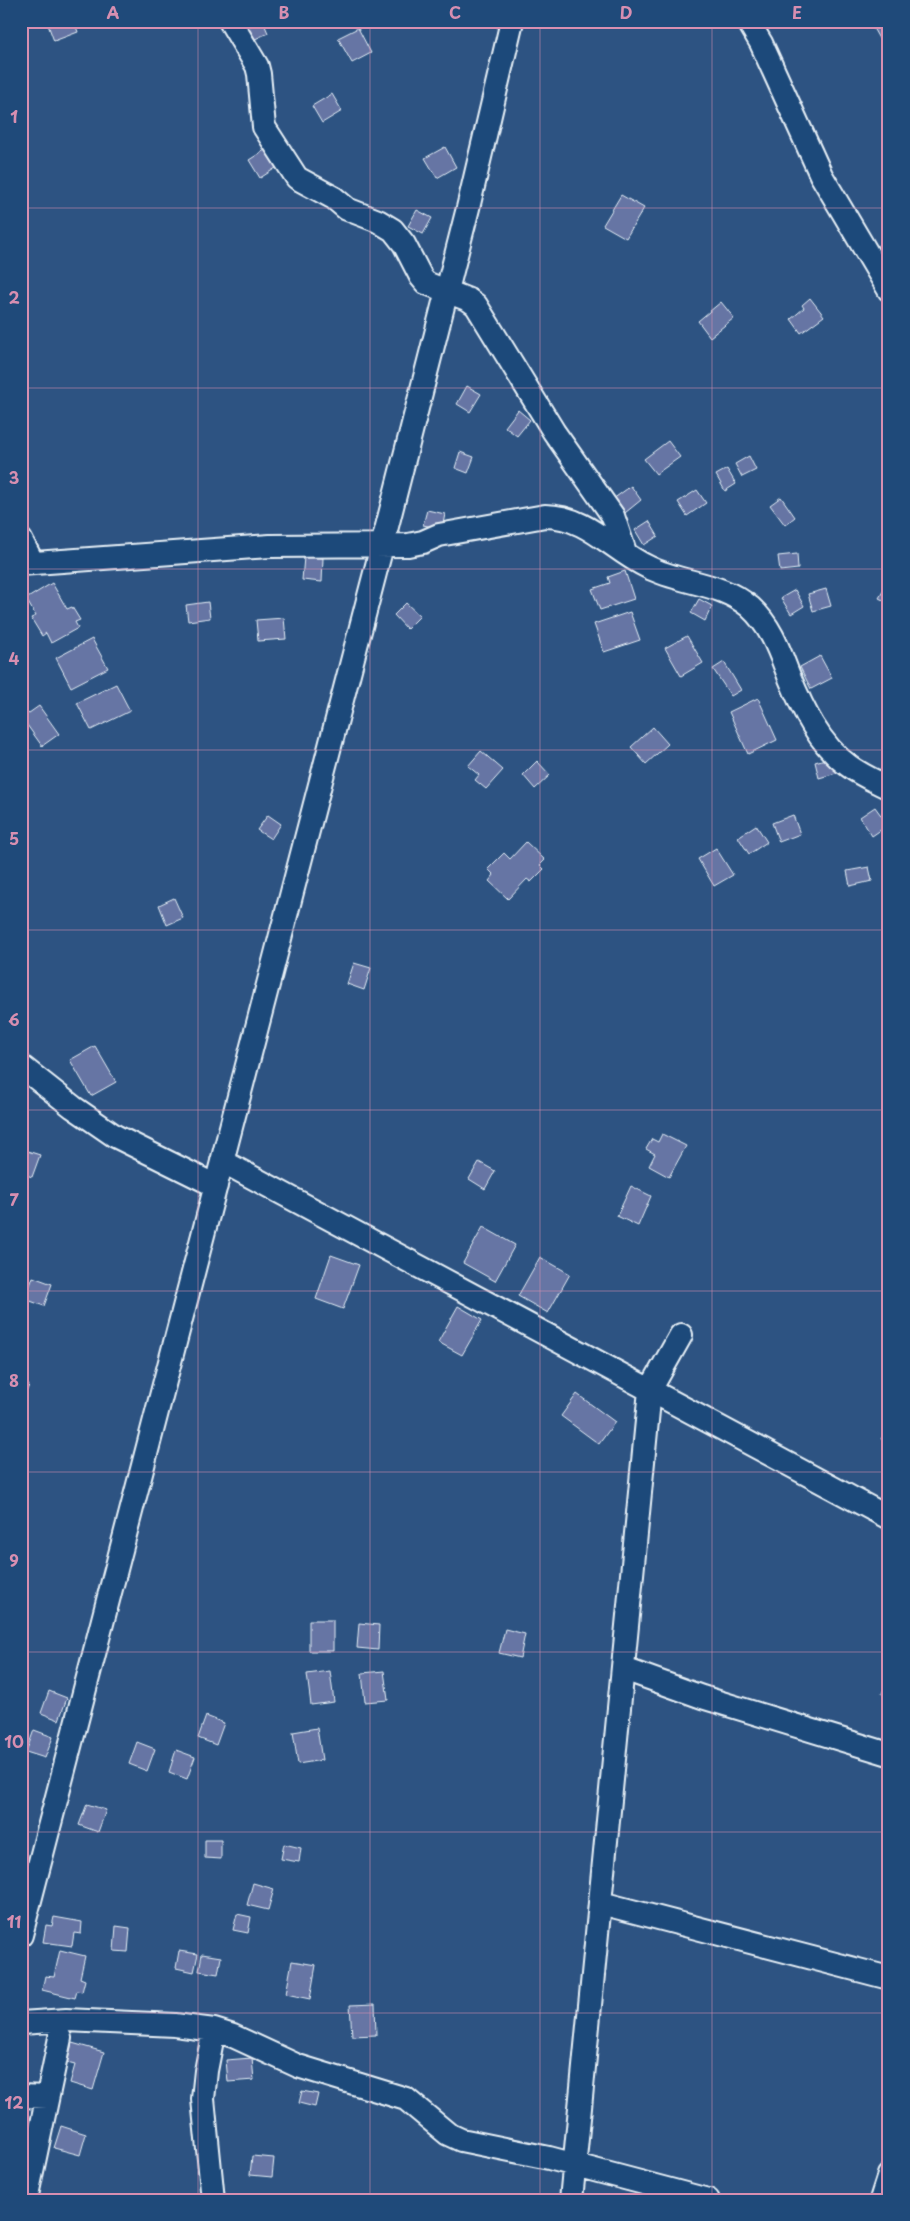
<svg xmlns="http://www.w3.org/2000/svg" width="910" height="2221" viewBox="0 0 910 2221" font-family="'Playpen Sans',sans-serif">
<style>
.building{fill:#6675a4;stroke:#e8f1f8}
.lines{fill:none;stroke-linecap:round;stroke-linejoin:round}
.minor-casing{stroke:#e8f1f8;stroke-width:26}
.minor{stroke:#1f4a7a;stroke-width:22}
.grid{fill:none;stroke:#d78fb1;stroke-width:1;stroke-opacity:0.55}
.neatline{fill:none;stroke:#d78fb1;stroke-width:2}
.grid-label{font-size:16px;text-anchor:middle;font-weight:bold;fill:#d78fb1}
</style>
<rect width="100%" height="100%" fill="#2d5382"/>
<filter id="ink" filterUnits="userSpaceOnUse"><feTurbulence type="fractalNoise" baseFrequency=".02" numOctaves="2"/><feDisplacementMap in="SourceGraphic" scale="10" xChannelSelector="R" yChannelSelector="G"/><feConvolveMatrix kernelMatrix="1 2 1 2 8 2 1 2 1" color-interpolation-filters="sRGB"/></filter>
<g filter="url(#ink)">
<path class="building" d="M50 21H74L78 32 54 41 47 22Z
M244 21H263L268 33 253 40Z
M886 21H889V41L882 44 873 28Z
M358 28 371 53 352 63 338 38Z
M332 94 342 111 322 123 312 106Z
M445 147 456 167 437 178 425 158Z
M268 148 279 166 260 178 249 160Z
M621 195 644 208 626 238 603 225Z
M417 210 432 218 423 234 408 226Z
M810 298 824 316 801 333 791 319 804 308 802 305Z
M721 302 734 318 710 337 698 321Z
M467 386 481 394 470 412 457 404Z
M518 410 530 420 517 436 505 427Z
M668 441 680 457 656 474 644 459Z
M460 452 474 457 468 473 455 468Z
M749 456 756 470 742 477 735 464Z
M727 469 736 484 725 491 716 475Z
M631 486 641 500 620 517 609 502Z
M697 490 706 503 687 516 678 502Z
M781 497 795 517 785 525 770 505Z
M427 510 445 514 442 529 423 525Z
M649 521 658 536 644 545 635 530Z
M797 554 798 569 780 571 778 556Z
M304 557 323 558 322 582 302 580Z
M625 571 634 599 600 610 592 589 610 583 608 577Z
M889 581V603L879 598Z
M52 583 67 609 72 607 80 620 75 622 78 628 51 643 46 633 42 636 31 618 36 616 26 599Z
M826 589 831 606 813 611 808 594Z
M795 590 804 606 791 614 781 598Z
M699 599 712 606 705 621 691 613Z
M208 602 210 618 188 621 186 605Z
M406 603 420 616 407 629 394 615Z
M630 612 640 640 604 652 594 624Z
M284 618 286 639 258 641 256 620Z
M687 636 703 663 681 676 665 648Z
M92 639 108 668 71 687 56 658Z
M820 656 832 678 811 689 800 667Z
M724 662 741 690 731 696 713 669Z
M116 684 130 711 91 730 77 703Z
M758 698 777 740 748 754 729 712Z
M39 706 59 734 42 746 22 718Z
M653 727 668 744 646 764 631 747Z
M481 751 503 770 486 789 475 780 479 775 468 766Z
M835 756 840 772 819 778 815 762Z
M537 761 550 775 535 789 523 775Z
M875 807 888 825 872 836 860 817Z
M268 815 281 824 271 839 257 830Z
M793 815 800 834 779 842 772 823Z
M756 825 767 842 749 854 738 837Z
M526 842 545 860 540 865 544 869 531 882 527 879 508 899 489 881 494 875 488 869 504 853 510 859Z
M716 848 733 875 714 886 698 859Z
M869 867 872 881 850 886 847 871Z
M174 898 183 918 167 925 159 905Z
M354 963 371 968 364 990 347 984Z
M95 1046 116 1082 91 1096 70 1060Z
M662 1134 686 1146 669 1177 649 1166 655 1154 646 1149 652 1139 658 1142Z
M21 1149 40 1155 32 1177 21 1173Z
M479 1162 495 1171 485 1189 469 1179Z
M631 1186 651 1196 638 1226 617 1216Z
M483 1227 515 1245 495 1281 463 1263Z
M331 1255 359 1265 343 1309 316 1299Z
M540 1257 570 1274 548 1313 518 1296Z
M33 1277 52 1284 44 1306 25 1299Z
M458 1306 482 1320 462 1355 438 1342Z
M21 1382 29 1385 21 1406Z
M577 1394 615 1422 599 1444 561 1416Z
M889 1426V1453L883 1450 888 1443 881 1439Z
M309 1620H333V1651H309Z
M359 1623 379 1625 378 1650 357 1648Z
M505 1629 525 1634 520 1658 499 1653Z
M330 1671 334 1702 311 1705 307 1674Z
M384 1671 388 1700 365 1702 362 1673Z
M889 1673V1696L882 1694Z
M49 1691 67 1698 59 1720 41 1713Z
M206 1716 224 1723 216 1745 198 1738Z
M317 1728 322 1760 298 1764 293 1732Z
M34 1730 53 1737 45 1758 26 1752Z
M137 1742 155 1749 147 1771 129 1764Z
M176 1750 195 1757 187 1779 169 1772Z
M87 1804 106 1810 98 1832 79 1825Z
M205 1840H221V1859L205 1858Z
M284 1844 301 1848 299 1862 281 1859Z
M253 1883 274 1889 268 1910 247 1905Z
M237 1914 251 1917 248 1933 233 1930Z
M54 1917 82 1922 81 1934 74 1933 72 1946 43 1942 46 1925 52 1926Z
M116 1926 130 1928 128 1952 114 1951Z
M60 1950 85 1956 80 1978 85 1980 82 1992 77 1991 75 1998 42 1990 45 1976 54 1977Z
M179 1951 198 1954 194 1972 176 1968Z
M202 1954 221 1957 218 1974 199 1971Z
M292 1961 316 1965 310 1999 286 1994Z
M375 2004 376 2035 352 2036 350 2005Z
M72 2043 104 2052 93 2090 70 2083 75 2065 67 2063Z
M252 2058 254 2080 228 2082 226 2060Z
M302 2091 318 2094 315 2107 299 2103Z
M61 2126 86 2134 80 2155 54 2148Z
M252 2156 274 2158 272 2177 250 2175Z"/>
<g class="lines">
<defs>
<path id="minor" d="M230 21 257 66 259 74 264 127 297 178 334 198 347 209 378 221 393 230 404 244 421 277 426 283 469 300 476 305 554 432 613 516 625 552
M748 21 761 43 821 175 889 290
M21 540 33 563
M21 564 270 546 408 545 423 542 439 535 545 516C587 516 612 550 648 567 681 584 721 582 750 607 771 626 779 650 789 676 802 708 820 746 849 766 861 775 875 781 889 788
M21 1066 73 1107 115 1136 216 1186
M222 1161 889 1518
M624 1669 702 1697 889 1754
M601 1903 889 1978
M21 1935 382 546 468 208 512 21
M21 2023 66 2020 175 2025 214 2030 233 2036 298 2066 406 2099 448 2134 461 2140 549 2158 708 2200
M21 2096 47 2097
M26 2200 60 2038
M213 2200 203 2099 206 2071 214 2030
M571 2200 650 1390 681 1335
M881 2200 889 2175"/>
</defs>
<use href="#minor" class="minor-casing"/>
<use href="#minor" class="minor"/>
</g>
</g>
<path class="grid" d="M198 21V2200M370 21V2200M540 21V2200M712 21V2200M21 208H889M21 388H889M21 569H889M21 750H889M21 930H889M21 1110H889M21 1291H889M21 1472H889M21 1652H889M21 1832H889M21 2013H889"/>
<rect width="910" height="2221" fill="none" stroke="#1f4a7a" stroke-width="55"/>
<rect x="28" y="28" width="854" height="2166" class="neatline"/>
<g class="grid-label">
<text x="113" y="19">A</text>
<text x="284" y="19">B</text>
<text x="455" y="19">C</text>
<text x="626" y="19">D</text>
<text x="797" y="19">E</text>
<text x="14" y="123">1</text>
<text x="14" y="304">2</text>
<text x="14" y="484">3</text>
<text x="14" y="665">4</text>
<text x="14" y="845">5</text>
<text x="14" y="1026">6</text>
<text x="14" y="1206">7</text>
<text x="14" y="1387">8</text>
<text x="14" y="1567">9</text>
<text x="14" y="1748">10</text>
<text x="14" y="1928">11</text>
<text x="14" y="2109">12</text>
</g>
</svg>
